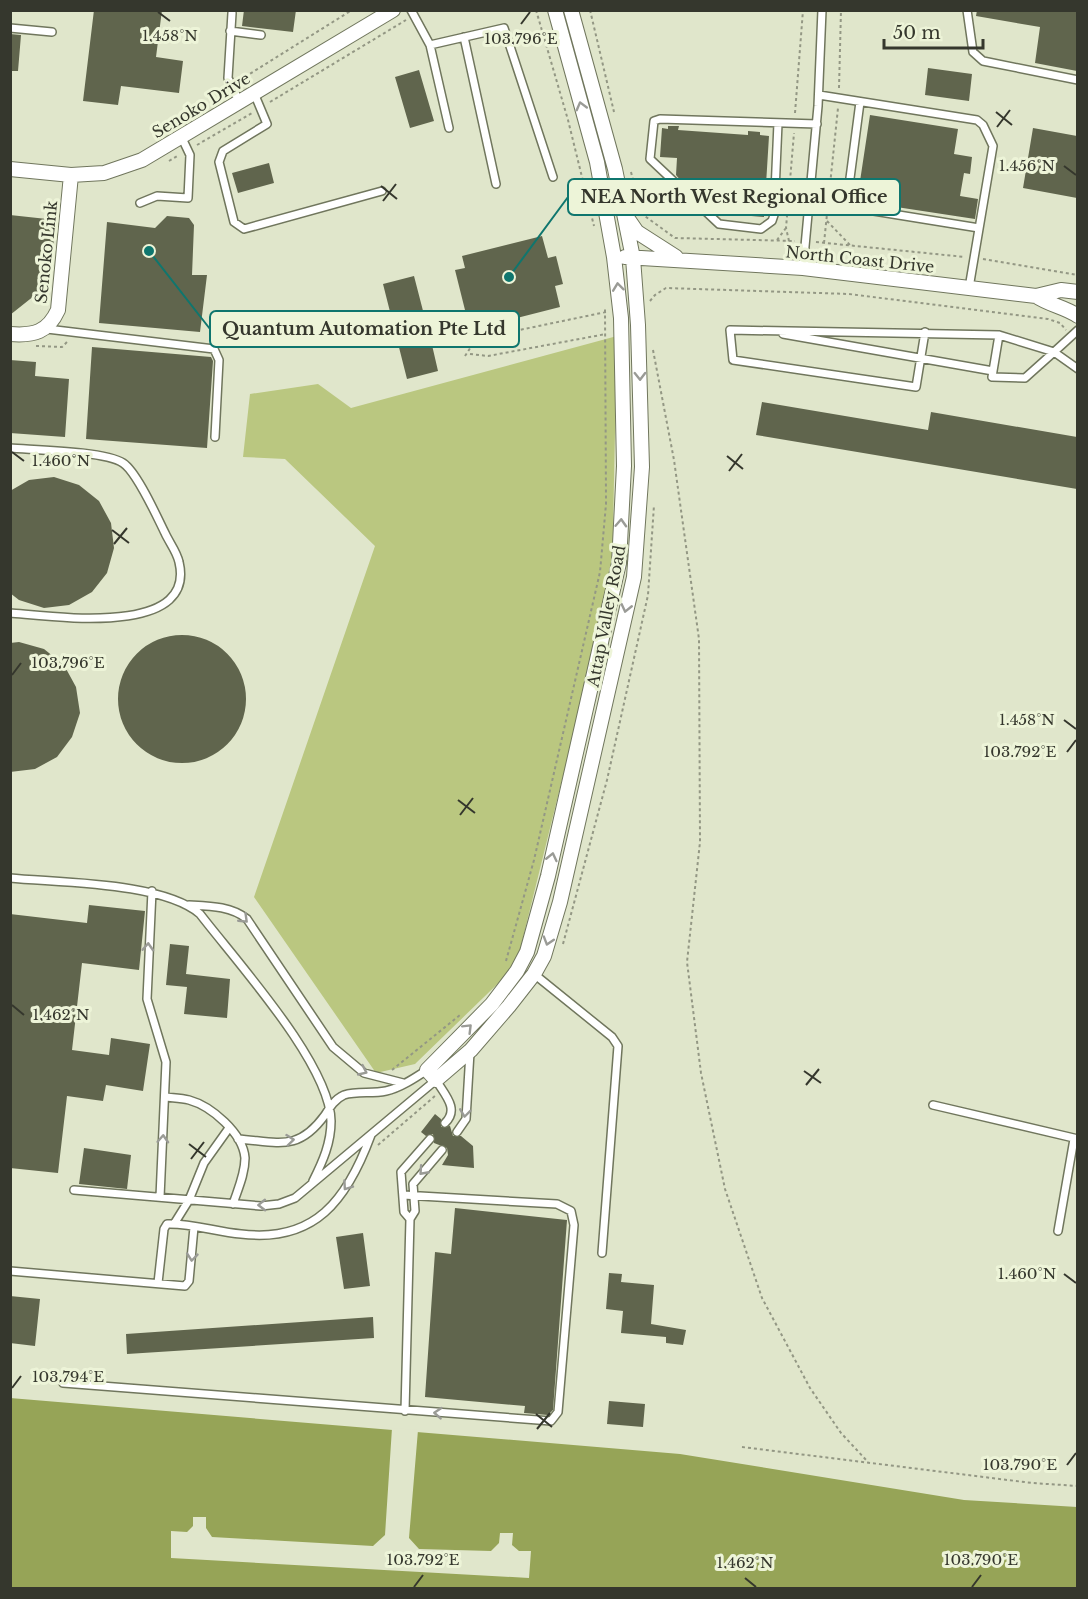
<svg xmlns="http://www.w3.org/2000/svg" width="1088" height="1599" viewBox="0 0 1088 1599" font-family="'Libre Baskerville',serif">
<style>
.green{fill:#bac780}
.water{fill:#96a457}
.pier{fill:#e0e6cb}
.building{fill:#60654d}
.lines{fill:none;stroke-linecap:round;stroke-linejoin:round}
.service-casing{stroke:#70765d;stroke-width:10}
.minor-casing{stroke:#70765d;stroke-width:16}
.path{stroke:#939784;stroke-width:2;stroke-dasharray:3 3;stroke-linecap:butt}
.service{stroke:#fff;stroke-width:7}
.minor{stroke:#fff;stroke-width:14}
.oneway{stroke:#9a9b96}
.ticks{fill:none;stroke:#35372d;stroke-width:2}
.labels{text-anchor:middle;stroke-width:6;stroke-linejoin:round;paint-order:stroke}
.street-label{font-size:16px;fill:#35372d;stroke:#edf4d8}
.ticks-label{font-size:15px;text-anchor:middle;fill:#35372d;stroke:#edf4d8;stroke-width:6;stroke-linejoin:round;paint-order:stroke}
.leader{fill:none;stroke:#0f766e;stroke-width:2}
.callout-dot{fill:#0f766e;stroke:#edf4d8;stroke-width:2}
.callout{fill:#edf4d8;stroke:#0f766e;stroke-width:2}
.callout-label{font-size:18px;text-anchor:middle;font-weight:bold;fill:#35372d}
</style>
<rect width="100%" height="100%" fill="#e0e6cb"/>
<path class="green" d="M617 336 612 577 516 966 415 1064 376 1073 254 897 375 546 285 459 243 457 250 394 318 384 351 408Z"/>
<path class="water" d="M10 1398 680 1454 964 1500 1077 1507V1588H11Z"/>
<path class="pier" d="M392 1428 418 1430 409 1538 419 1549 491 1551 499 1543 500 1533H513L512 1545 519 1551H531L529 1578 171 1558V1531L187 1532 193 1526V1517H206V1528L212 1537 373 1546 385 1535Z"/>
<path class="building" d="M94 10H162L156 57 183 61 179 93 121 86 118 105 83 101Z
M244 10H296L293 32 242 26Z
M977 10H1077V71L1035 63 1040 27 976 16Z
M10 34 21 35 18 71H10Z
M928 68 972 74 969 101 925 95Z
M419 70 434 121 410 128 395 77Z
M870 115 958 129 954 154 972 157 970 174 964 173 960 196 978 199 975 219 857 201Z
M668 126H679L678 130 748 135V131L760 132V135L769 136 764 217 726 214V202L705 201 706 188 690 187V182H682L676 175 677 158 660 157 662 128 668 129Z
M1033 128 1077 136V198L1023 188Z
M269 163 274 183 238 193 232 173Z
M10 215 56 220 49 284 10 315Z
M167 216 189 218 194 225 192 275H207L200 332 99 323 107 222 155 228Z
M542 236 548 258 556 256 563 284 555 286 560 307 470 330 455 270 465 268 462 256Z
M414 276 429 334 425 341 432 345 438 371 407 379 383 284Z
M92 347 211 357 213 361 207 448 86 439Z
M10 360 36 362 35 376 69 379 65 437 10 433Z
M762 402 928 430 931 412 1077 437V489L756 435Z
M54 477 79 485 99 501 111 523 114 548 107 573 92 592 69 605 44 608 19 600 10 593V491L29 480Z
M118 699a64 64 0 1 1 128 0a64 64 0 1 1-128 0Z
M19 642 44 649 64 665 76 687 80 713 72 737 57 757 35 769 10 772V643Z
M89 905 145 911 139 970 82 963 72 1050 109 1055 111 1038 150 1044 143 1091 106 1085 103 1101 67 1096 58 1173 10 1168V914L87 923Z
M170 944 189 946 186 974 230 979 227 1018 184 1014 187 987 166 985Z
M435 1114 441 1119V1127L450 1126 453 1136H461L473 1146 474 1168 442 1165 448 1155 447 1148 434 1143 433 1134 426 1136 421 1132Z
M84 1148 131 1155 127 1189 79 1184Z
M455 1208 567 1220 553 1410 548 1415 524 1413 525 1406 425 1397 435 1252 451 1254Z
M363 1233 370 1286 344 1289 336 1237Z
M609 1273 622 1274 621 1282 654 1285 651 1324 686 1330 683 1345 666 1343V1337L621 1333 623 1311 606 1309Z
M10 1296 40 1299 35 1346 10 1343Z
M373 1317 374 1338 127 1354 126 1334Z
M609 1401 645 1404 643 1427 607 1424Z"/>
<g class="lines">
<defs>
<path id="service" d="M411 10 430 45 449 128
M967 10 973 52 983 61 1078 80
M232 13 228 78 239 101
M10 28 52 32
M230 31 261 35
M464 37 496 184
M430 45 504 28 553 177
M254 93 267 124 223 151 219 162 234 222 244 229 382 191
M819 95 977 120 983 125 993 146 969 288
M860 102 847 201 849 207 979 228
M778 123 774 215 772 221 761 229 719 224 650 159 654 121 660 119 817 124
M140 203 157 196 188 198 190 155 181 136
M803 268 818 106 822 10
M47 329 214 349 219 360 215 437
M925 332 916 387 733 360 730 330 999 335 1054 352 1078 330
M783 334 993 371
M999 335 992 377 1025 378 1054 352 1078 369
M430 340 439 337
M10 448C35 450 105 451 123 463 137 472 157 517 165 533 169 542 177 552 179 562 197 638 51 616 10 613
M10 878C61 883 162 882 200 914 236 961 330 1064 331 1121 331 1143 323 1161 313 1181
M152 891 147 999 166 1062 160 1197
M189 905C209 906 231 906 247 919L333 1047 364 1073 403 1083
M534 974 612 1037 618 1046 602 1253
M165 1097C173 1098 181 1098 189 1100 211 1106 243 1133 245 1158 245 1174 238 1189 233 1204
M933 1105 1078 1139
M457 1132 466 1119 470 1052
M238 1139C279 1142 298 1152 325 1115 330 1107 335 1099 344 1095 357 1091 372 1094 386 1091 400 1088 415 1078 427 1070
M74 1190 261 1206 279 1204 295 1198 436 1080C444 1094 460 1109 445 1123
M410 1219 404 1212 401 1172 430 1139
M174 1224 189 1200 204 1163 229 1128
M1058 1231 1074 1139
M10 1271 185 1286 189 1281 194 1227
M158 1283 164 1229 167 1224C191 1223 217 1232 241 1234 315 1243 347 1200 371 1135
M63 1383 551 1421 558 1412 574 1225 571 1211 557 1204 403 1195
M405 1411 410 1219 415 1211 413 1184 442 1150"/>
<path id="minor" d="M555 10 597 162 614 257 621 318 624 466 619 563 548 876 527 952 517 971 492 1004 427 1070 436 1080 471 1050 509 1006 534 974 544 956 560 902 634 577 642 467 638 325 633 258 615 169 571 10
M10 169 71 175 104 173 142 160 393 10
M628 219 637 232 676 257
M625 257 803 268 1036 296 1061 290 1078 292
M1036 296C1049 305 1065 307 1078 316
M10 334C34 336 48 332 58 310L71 175"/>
</defs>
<use href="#service" class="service-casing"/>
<use href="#minor" class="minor-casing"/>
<path class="path" d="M536 10 568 120 594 226
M590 10 614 112
M240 80 352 10
M839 88 841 10
M270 102 406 20
M795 113 803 10
M197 145 252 113
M169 161 179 155
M631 172 642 214 675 238 795 241
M827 221 850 245
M777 240 786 228
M789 241 786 228 794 133
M816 242 965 257
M824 243 838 108
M983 259 1078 275
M650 301 655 295 666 288 849 294 1048 319 1060 323 1066 330
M36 346 62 347 67 342
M653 350 674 460 699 639 700 842 687 962 701 1073 725 1189 762 1298 810 1388 841 1433 868 1462
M470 354 488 356 606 334
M465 356 476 339 606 312
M563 944 607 780 648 595 654 505
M506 961 534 860 600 572 606 504 605 309
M392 1070 460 1015
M378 1145 435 1096
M742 1447 1032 1483 1078 1486"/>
<use href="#service" class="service"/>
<use href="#minor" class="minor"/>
</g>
<defs><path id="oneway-chevron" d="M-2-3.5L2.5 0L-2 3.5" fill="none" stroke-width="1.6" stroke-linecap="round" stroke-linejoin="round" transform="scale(1.5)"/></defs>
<g class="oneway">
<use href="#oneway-chevron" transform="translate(581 106) rotate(-105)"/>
<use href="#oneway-chevron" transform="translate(618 287) rotate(-97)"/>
<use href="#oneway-chevron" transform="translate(640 376) rotate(89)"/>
<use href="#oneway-chevron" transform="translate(621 523) rotate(-87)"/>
<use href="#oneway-chevron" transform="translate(626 608) rotate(103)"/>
<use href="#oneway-chevron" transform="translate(552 857) rotate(-77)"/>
<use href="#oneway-chevron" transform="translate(244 919) rotate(44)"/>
<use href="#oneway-chevron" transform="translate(548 941) rotate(107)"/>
<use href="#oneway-chevron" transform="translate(148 947) rotate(-87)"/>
<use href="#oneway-chevron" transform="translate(468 1028) rotate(-45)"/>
<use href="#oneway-chevron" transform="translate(363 1071) rotate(25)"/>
<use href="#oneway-chevron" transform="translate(465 1113) rotate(97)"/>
<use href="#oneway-chevron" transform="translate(163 1139) rotate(-87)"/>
<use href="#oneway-chevron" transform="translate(290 1140) rotate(-6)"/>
<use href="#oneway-chevron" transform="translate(423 1171) rotate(132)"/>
<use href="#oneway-chevron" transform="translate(347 1186) rotate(125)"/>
<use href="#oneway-chevron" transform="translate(262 1205) rotate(179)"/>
<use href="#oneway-chevron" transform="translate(192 1257) rotate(96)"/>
<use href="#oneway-chevron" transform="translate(438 1413) rotate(-176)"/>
</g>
<path class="ticks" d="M158 12 170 21M521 24 530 12M996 112 1012 125M997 127 1010 110M1064 166 1076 175M381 186 397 199M383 201 396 184M12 452 24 461M727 456 743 469M729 471 742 454M112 530 129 543M114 544 127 528M12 675 21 663M1064 720 1076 729M1067 752 1076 740M458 800 475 813M460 815 473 798M12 1005 24 1015M804 1071 821 1083M806 1085 819 1069M189 1144 206 1157M191 1159 204 1142M1064 1274 1076 1283M12 1388 21 1376M536 1414 552 1427M537 1429 550 1413M1067 1465 1076 1453M745 1578 756 1587M414 1587 423 1575M972 1587 981 1575"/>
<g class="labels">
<g class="street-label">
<text transform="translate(201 105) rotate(-31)" y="6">Senoko Drive</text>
<text transform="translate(46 252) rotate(-84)" y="6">Senoko Link</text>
<text transform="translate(860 259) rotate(6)" y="6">North Coast Drive</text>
<text transform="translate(606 616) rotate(-79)" y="6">Attap Valley Road</text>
</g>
</g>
<g class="ticks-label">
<text x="170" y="41">1.458°N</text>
<text x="521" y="44">103.796°E</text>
<text x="1027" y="171">1.456°N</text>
<text x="61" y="466">1.460°N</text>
<text x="68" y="668">103.796°E</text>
<text x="1027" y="725">1.458°N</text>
<text x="1020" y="757">103.792°E</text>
<text x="61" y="1020">1.462°N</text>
<text x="1027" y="1279">1.460°N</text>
<text x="68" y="1382">103.794°E</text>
<text x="1020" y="1470">103.790°E</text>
<text x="423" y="1565">103.792°E</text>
<text x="981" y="1565">103.790°E</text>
<text x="745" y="1568">1.462°N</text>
</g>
<path class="leader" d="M509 277L568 197M149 251L210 329"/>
<g class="callout-dot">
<circle cx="509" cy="277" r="6"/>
<circle cx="149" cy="251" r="6"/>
</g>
<g class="callout">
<rect x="568" y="179" width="332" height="36" rx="6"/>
<rect x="210" y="311" width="309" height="36" rx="6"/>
</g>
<g class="callout-label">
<text x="734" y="203">NEA North West Regional Office</text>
<text x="364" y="335">Quantum Automation Pte Ltd</text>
</g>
<rect width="1088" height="1599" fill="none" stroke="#35372d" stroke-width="24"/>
<path d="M884 39v9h99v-9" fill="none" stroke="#35372d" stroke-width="3"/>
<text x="893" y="39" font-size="18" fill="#35372d" stroke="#edf4d8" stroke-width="4.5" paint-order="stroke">50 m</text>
</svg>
